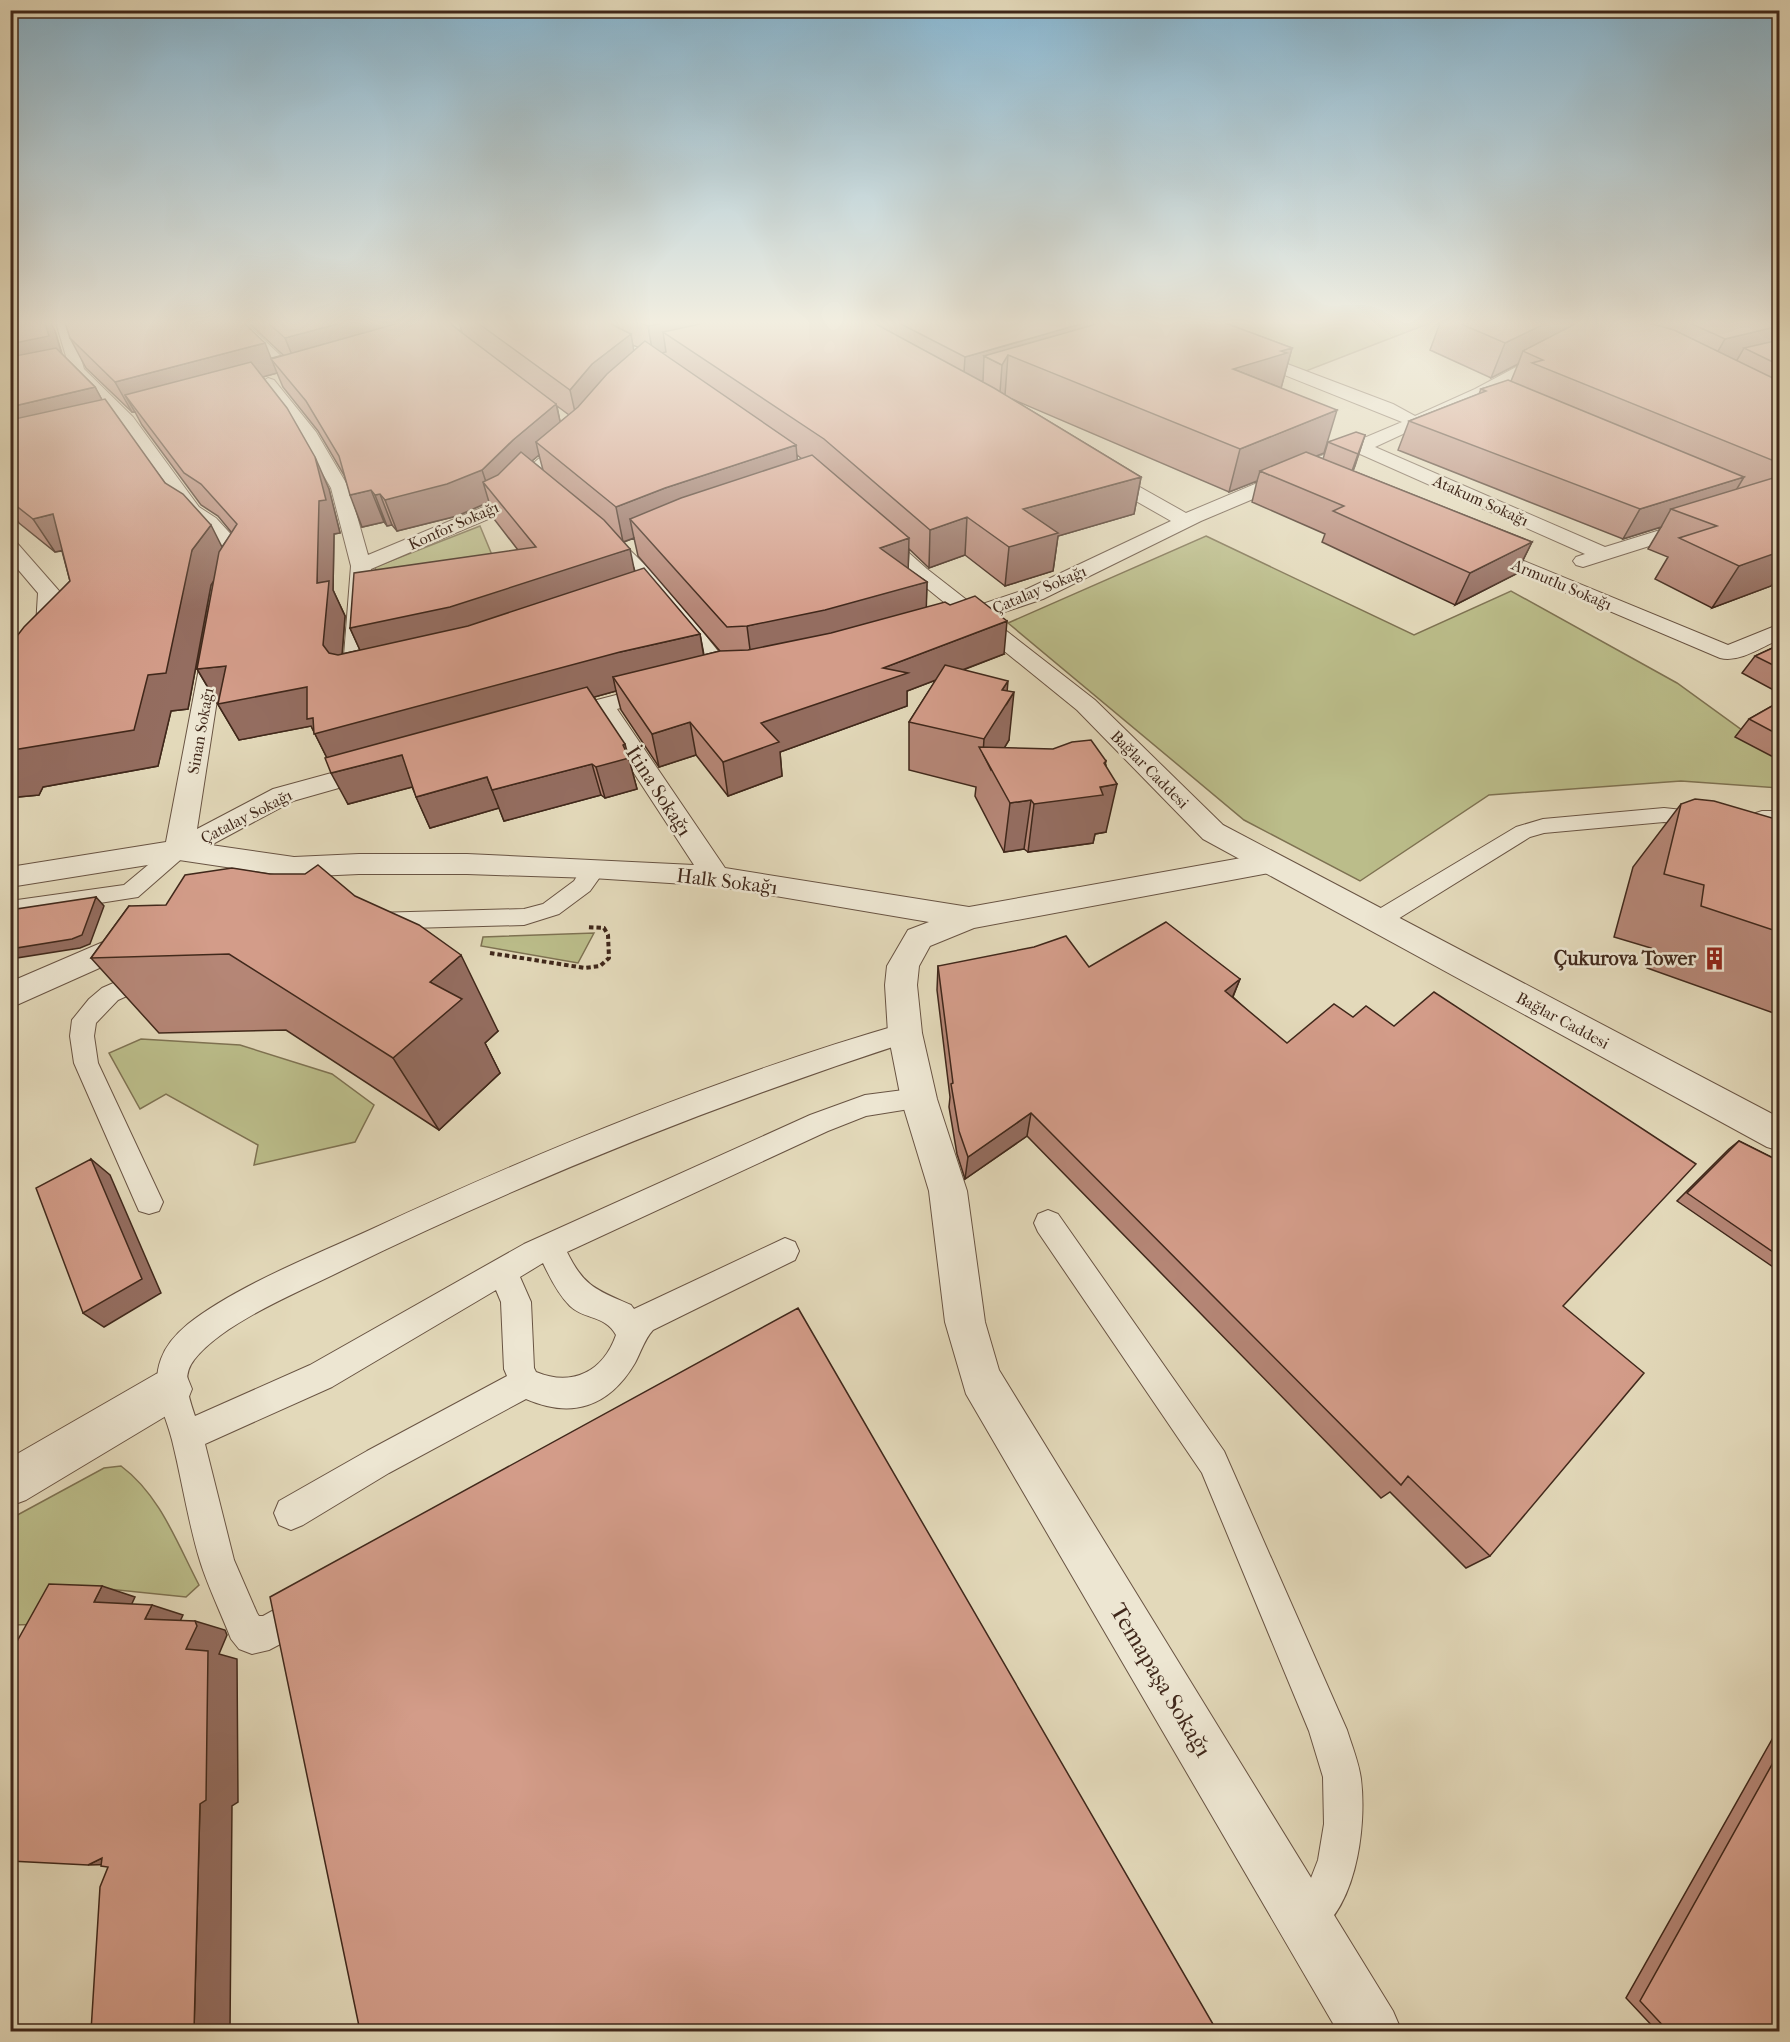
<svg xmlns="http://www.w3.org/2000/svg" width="1790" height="2042" viewBox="0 0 1790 2042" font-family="'IM FELL French Canon',serif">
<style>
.green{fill:#bbbd8a;stroke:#7e7252;stroke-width:1.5}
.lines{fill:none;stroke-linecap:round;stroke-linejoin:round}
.service-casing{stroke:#695443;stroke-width:2}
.minor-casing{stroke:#695443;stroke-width:2}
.tertiary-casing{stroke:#695443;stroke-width:2}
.path{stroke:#40281b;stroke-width:4;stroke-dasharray:4.5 3;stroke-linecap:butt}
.service{fill:#ede6d2;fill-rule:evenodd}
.minor{fill:#ede6d2;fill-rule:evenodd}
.tertiary{fill:#ede6d2;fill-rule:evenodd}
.wall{fill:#b58676;stroke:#40281b;stroke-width:1.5;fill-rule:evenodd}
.shaded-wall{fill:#946d60;stroke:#40281b;stroke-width:1.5}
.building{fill:#d39c89;stroke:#40281b;stroke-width:1.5}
.labels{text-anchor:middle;stroke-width:5;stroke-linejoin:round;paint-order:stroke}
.far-street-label{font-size:16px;fill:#40281b;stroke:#ede6d2}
.street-label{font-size:20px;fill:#40281b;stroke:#ede6d2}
.poi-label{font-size:20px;font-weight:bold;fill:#40281b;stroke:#ede6d2;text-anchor:end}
.near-street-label{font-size:24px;fill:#40281b;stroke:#ede6d2}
</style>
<rect width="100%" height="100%" fill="#e3d9ba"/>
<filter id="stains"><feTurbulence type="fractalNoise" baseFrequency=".00333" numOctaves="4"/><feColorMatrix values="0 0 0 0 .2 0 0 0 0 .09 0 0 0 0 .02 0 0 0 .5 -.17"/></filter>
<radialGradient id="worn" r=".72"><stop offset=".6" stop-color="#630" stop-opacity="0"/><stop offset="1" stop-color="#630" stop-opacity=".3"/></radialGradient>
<path class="green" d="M1177 323H1430L1306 371Z
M480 526 504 584 385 607 375 567Z
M1206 536 1414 635 1511 591 1677 683 1779 757V788L1681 781 1489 795 1360 881 1244 820 1008 623Z
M594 933 578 963 481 946 483 937Z
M141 1039 240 1045 332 1074 374 1105 355 1142 254 1165 258 1145 166 1094 140 1109 109 1053Z
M121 1466C160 1495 177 1543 199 1585L186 1597 79 1586 56 1624 11 1625 10 1519 104 1468Z"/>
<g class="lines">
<defs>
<path id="service" d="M1664 808 1710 813 1713 818 1710 823 1703 825 1664 822 1544 833 1530 837 1385 927 1377 929 1369 927 1366 921 1369 915 1516 827 1543 819Z
M1762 811H1780V825L1763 824 1757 828 1761 837 1780 851V866C1759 860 1741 848 1737 826L1747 816Z
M179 843 186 845 189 850 186 855 138 897 10 917V901L124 885 172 845Z
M592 861 599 863 603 868 600 877 590 891 559 914 524 925 374 929 366 927 363 921 366 915 374 913 524 909 543 904 574 881 585 863Z
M150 967 158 970 162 976 158 982 118 1000 96 1023 94 1036 98 1063 163 1202 159 1211 149 1214 139 1211 135 1202 74 1063 70 1036 72 1020 89 999 102 988Z
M905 1023 914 1026 917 1033 914 1040C717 1104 527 1180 341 1271 299 1292 222 1323 194 1360 181 1376 189 1398 195 1416L310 1365 524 1244 810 1115 865 1095 919 1088 928 1092 932 1099 928 1106 866 1116 828 1131 567 1252C584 1287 597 1290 631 1305L634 1309 785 1238 795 1242 799 1251 795 1260 653 1330C644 1340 641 1352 635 1363 609 1407 572 1419 526 1399L389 1473 303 1525 291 1530 279 1525 274 1513 279 1501 367 1451 507 1376 504 1369 501 1302 496 1290 332 1387 205 1444 234 1560 257 1613 259 1616H263L292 1600 305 1605 310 1618 305 1631 269 1650 252 1654 239 1649 231 1639C221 1613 208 1587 200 1561 188 1522 182 1480 172 1440 165 1412 150 1389 161 1359 166 1345 176 1334 188 1324 236 1286 315 1255 372 1229 544 1149 722 1076 905 1023ZM543 1263C550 1278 558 1294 570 1306 585 1320 605 1315 616 1335 603 1372 572 1387 536 1372L534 1368 531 1302 520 1277Z
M1048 1210 1058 1214 1224 1451 1347 1730C1352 1746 1359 1763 1361 1779 1367 1828 1356 1918 1305 1940L1290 1934 1284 1919 1290 1904 1311 1878 1318 1860 1324 1824 1323 1777 1309 1731 1202 1473 1038 1232 1034 1223 1038 1214Z"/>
<path id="minor" d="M56 323H70L84 369 133 417 199 507 216 518 249 554 252 558 239 580 231 581 223 580 220 575 231 559 202 526 185 515 121 425 71 373Z
M231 323H246L299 373 301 376 299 379H287Z
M456 323H477L475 326 417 345 412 347 404 342 407 339Z
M1160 323H1179L1393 404 1415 416 1475 389 1548 350H1558L1561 353 1558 356 1487 395 1375 447 1605 547 1696 519 1703 521 1706 525 1703 529 1583 567 1576 565 1573 561 1576 557 1585 554 1360 454 1201 521 1043 599 957 628 949 630 941 628 938 623 941 618 1027 589 1171 521 1092 476 1090 472 1092 468H1106L1186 513 1402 422 1162 326Z
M268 378 274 380 316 432 349 488 368 555 493 503 523 472 569 433H581L584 437 537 480 507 511 371 569 366 671 376 673 380 678 376 683 354 688 346 686 342 681 351 566 331 488 302 438 260 383Z
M601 530C630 537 711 642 733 670L737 675 733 680 725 682 717 680 643 589 594 540 591 536 594 532Z
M10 541 17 543 60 592 59 643 19 704 10 706V680L35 643 38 593 10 560Z
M1480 543 1728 645 1780 624V639C1762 647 1739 663 1720 658L1473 553 1470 549 1473 545Z
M215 635 223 637 226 642 197 829 273 789 379 760 388 762 392 768 388 774 293 801 211 845 294 857 359 854H467L694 865 596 715 556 725 547 723 544 718 547 713 662 683 671 685 674 690 671 695 617 709 725 868 969 907 1269 853 1279 856 1283 863 1279 870 1269 873 974 928 930 946 919 966 917 985 922 1033 937 1099 967 1191 985 1322 999 1370 1393 2011 1402 2032H1338L966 1394 945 1322 929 1191 901 1099 888 1033 885 985 887 966 908 930 929 922 716 886 592 878 467 874H359L294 877 179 860 10 887V867L166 842 204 642 207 637Z
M131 930 142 933 146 941 142 949 10 1008V982Z
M171 1368 186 1374 192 1389 186 1404 26 1500 10 1506V1458L156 1374Z"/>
<path id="tertiary" d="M874 526 881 528 927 569 1095 700 1223 825 1780 1118V1151L1767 1147 1203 839 1077 710 913 577 867 536 864 532 867 528Z"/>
</defs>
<use href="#service" class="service-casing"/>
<use href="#minor" class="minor-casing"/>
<use href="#tertiary" class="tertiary-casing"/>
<path class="path" d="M490 953 585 968 600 966 609 958 608 935 604 928 586 927"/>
<use href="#service" class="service"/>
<use href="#minor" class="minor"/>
<use href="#tertiary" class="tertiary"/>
</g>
<path class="wall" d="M10 323 55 331 62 354 95 387 102 400 165 483 222 547 232 533 218 516 201 505 142 425 135 412H132L86 368 70 338 272 358 283 355 249 323H450H449L462 332 459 323H1225L1292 348 1281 388 1324 453 1315 456 1323 459 1328 442 1365 435 1353 471 1532 542 1516 574 1455 605 1322 542 1325 534 1252 502 1257 481 1229 492 1012 399 1141 477 1134 514 1058 536 1053 571 1005 586 965 555 929 568 909 549 908 569 927 582 926 607 1004 654 963 670 1007 691 1009 740 1004 748 1106 765V832L1095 834 1093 843 1028 852 1024 849 1004 852 975 796 976 787 909 770V722L936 680 907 691V706L780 752 782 776 728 796 696 755 659 767 621 710 616 691 594 697 628 756 637 789 605 798 601 795 504 821 499 808 430 828 412 787 348 804 327 758 311 726 239 740 197 669 214 580 211 585 188 709 171 711 158 766 43 787 39 795 18 797 10 812V645L70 581 62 551 55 552 19 523 10 510ZM632 345 638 347 634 351ZM277 373 283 387 318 431 344 475 362 527 384 522 387 526 392 525 397 531 457 516 489 502 494 519 518 550 350 628 360 650 342 654 345 616 333 590 334 534 340 533 329 489 263 377ZM557 406 569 415 560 422ZM539 455 543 470 532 461ZM797 455 802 459 797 460ZM634 538 638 556 720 651 704 655 700 634 635 571 624 542Z
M1440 323H1779V575L1771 586 1712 608 1655 579 1668 557 1648 549 1661 527 1623 539 1398 450 1409 421 1479 394 1481 389 1511 381 1518 364 1491 378 1430 350Z
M1779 645V693L1742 673 1755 656Z
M1779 702V760L1735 737 1749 719Z
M1681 804 1779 820V1015L1647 968 1651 948 1614 937 1633 867Z
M129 906 498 1031 485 1043 500 1073 439 1130 286 1030 159 1033 91 958Z
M938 966 1089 967 1240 979 1233 997 1563 1306 1490 1556 1466 1568 1390 1492 1381 1498 1027 1136 965 1179 957 1154 949 1107 950 1097 937 990Z
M1739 1141 1779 1161V1271L1677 1201 1729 1149Z
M1779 1727V2031H1657L1626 1998Z"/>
<path class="shaded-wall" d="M45 323H51L55 331 65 365 10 377V344Z
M341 323H450L297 367 285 338Z
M663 323H799L663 332 666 352 653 355 648 326Z
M1084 323H1146L1008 355 1005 395 999 406 1002 365 984 356 983 381 963 387 965 357Z
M1546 323H1577L1523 351 1518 364 1491 378 1505 343Z
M1779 326V356L1744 348 1733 367 1705 374 1725 339Z
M631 334 636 363 577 421 570 390 592 364Z
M265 343 277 373 138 411 125 395 135 412H132L115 382Z
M1292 348 1281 388 1233 369 1281 351Z
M95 387 112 418 10 443V407Z
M556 404 563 434 536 442 539 455 521 470 488 488 482 470 513 440Z
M1337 410 1324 453 1269 475 1260 471 1257 481 1229 492 1240 449Z
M1365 435 1355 466 1347 485 1358 454Z
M796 445 799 479 630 519 634 538 623 542 616 507 665 488Z
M315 457 329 489 340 533 334 534 333 590 345 616 340 681 323 645 317 583Z
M482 470 488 488 483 482 489 502 457 516 397 531 385 500Z
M1141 477 1134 514 1058 536 1053 571 1005 586 1009 547 1023 509Z
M1744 477 1726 507 1671 509 1661 527 1623 539 1640 509Z
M371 490 384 522 362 527 350 495Z
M380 494 392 525 387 526 375 495Z
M53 514 74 548 55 552 33 519Z
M967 517 965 555 929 568 930 530Z
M211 525 228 559 211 585 188 709 171 711 158 766 43 787 39 795 18 797 10 812V756L13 750 148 675 192 550Z
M909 538 908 576 880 548Z
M1532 542 1516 574 1455 605 1470 573Z
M1779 548V575L1771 586 1712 608 1739 566Z
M630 549 638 588 368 668 350 628Z
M927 582 926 620 752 665 747 626Z
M1007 621 1004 654 907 691V706L780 752 782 776 728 796 723 762 761 723 883 668Z
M700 634 706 670 613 677 616 691 333 770 311 726 239 740 197 669 226 666 307 687 620 652Z
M1008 681 1006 705 1014 692 1009 740 991 770 983 754 984 739 1002 690Z
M690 722 696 755 659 767 652 734Z
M625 744 637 789 605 798 596 767 623 745Z
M402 755 416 786 348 804 331 773Z
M1106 761 1101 787 1117 784 1106 832 1095 834 1093 843 1028 852 1034 804Z
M592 764 601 795 504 821 492 790Z
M487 777 499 808 430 828 416 797Z
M1031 800 1024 849 1004 852 1010 803Z
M96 897 104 906 90 944 80 948 10 959V949Z
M461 955 498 1031 485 1043 500 1073 439 1130 393 1058 430 982Z
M1240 979 1230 1003 1225 991Z
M1031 1113 1027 1136 965 1179 968 1157Z
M91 1159 110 1175 161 1293 104 1327 83 1313Z
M102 1586 135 1597 128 1612 94 1602Z
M152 1605 183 1615 177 1628 145 1619Z
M195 1621 225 1630 227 1635 219 1654 237 1659 238 1802 232 1806 230 2031H194L200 1804 186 1649Z
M102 1858 127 1864 88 1865Z"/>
<path class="building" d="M10 323H45L49 336 10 344Z
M65 323H244L265 343 115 382 70 338Z
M268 323H341L285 338Z
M399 323H449L556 404 513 440 482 470 447 484 385 500 380 494 375 495 371 490 350 495 339 456 306 401 271 359Z
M478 323H609L631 334 592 364 570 390Z
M641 323H663L648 326Z
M705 323H874L994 388 1141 477 1023 509 1058 533 1009 547 967 517 930 530 824 439 663 332Z
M899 323H1084L965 357Z
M1100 323H1225L1292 348 1281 351 1287 353 1233 369 1337 410 1240 449 1008 355 1002 365 984 356Z
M1459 323H1546L1505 343Z
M1577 323H1649L1674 330 1779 381V463L1532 363 1543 360 1523 351Z
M1690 323H1779V326L1725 339Z
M1779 340V365L1744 348Z
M645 341 796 445 665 488 616 507 536 442 578 407 607 374Z
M56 348 95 387 10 407V357Z
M251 362 287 408 315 457 326 500 319 501 317 583 329 581 323 645 329 653 338 655 468 626 644 568 700 634 620 652 314 734 313 718 307 719V687L218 704 226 666 197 669 219 552 237 524 201 484 184 473 125 395Z
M1508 380 1744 477 1640 509 1409 421 1486 391 1481 389Z
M105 399 165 483 183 494 211 525 192 550 166 673 148 675 134 730 13 750 10 756V645L24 627 70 581 53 514 33 519 10 501V486L12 485 10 484V420Z
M1356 432 1365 435 1358 454 1328 442Z
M521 452 604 520 630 549 450 607 350 628 354 573 536 547 483 482 498 475Z
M1306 452 1532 542 1470 573 1333 511 1344 506 1260 471Z
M812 455 909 538 880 548 927 582 825 610 747 626 727 627 630 519 681 498Z
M1773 478 1779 480V552L1739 566 1679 538 1717 526 1671 509Z
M975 596 1007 621 883 668 908 673 761 723 779 742 723 762 690 722 652 734 613 677 720 651 748 650 831 633 945 602 950 605Z
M1779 645V668L1755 656Z
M945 665 1008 681 1002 690 1014 692 984 739 909 722Z
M587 687 625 744 623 745 629 758 596 767 592 764 492 790 487 777 416 797 402 755 331 773 325 758Z
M1779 702V735L1749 719Z
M1091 740 1106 761 1104 763 1117 784 1100 787 1103 795 1034 804 1031 800 1010 803 979 747 1053 749 1072 742Z
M1695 799 1714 801 1779 820V932L1701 906 1704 885 1664 874 1681 804Z
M318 865 355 896 419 925 461 955 430 982 462 999 393 1058 229 954 91 958 129 906 166 905 185 875 232 868 270 874H305Z
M96 897 82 935 72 939 10 949V910Z
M1166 922 1240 979 1225 991 1287 1043 1334 1004 1353 1017 1366 1006 1394 1026 1434 992 1696 1164 1563 1306 1644 1373 1490 1556 1408 1476 1401 1485 1031 1113 968 1157 959 1131 951 1084 953 1083 938 966 1034 947 1066 936 1089 967Z
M1739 1141 1779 1161V1256L1687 1193Z
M91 1159 142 1279 83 1313 36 1188Z
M798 1308 1217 2031H360L270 1597Z
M49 1584 102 1586 94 1602 152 1605 145 1619 195 1621 197 1626 186 1649 208 1651 206 1800 200 1804 194 2031H91L100 1887 108 1867 101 1866 102 1858 88 1865 10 1861V1654Z
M1779 1752V2031H1668L1640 2001Z"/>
<linearGradient id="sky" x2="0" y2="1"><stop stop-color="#87b6d1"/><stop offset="0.53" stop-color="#f2eee0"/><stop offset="1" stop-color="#f2eee0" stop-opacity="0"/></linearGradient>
<rect width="1790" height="609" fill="url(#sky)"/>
<defs>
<symbol id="building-bare" viewBox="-9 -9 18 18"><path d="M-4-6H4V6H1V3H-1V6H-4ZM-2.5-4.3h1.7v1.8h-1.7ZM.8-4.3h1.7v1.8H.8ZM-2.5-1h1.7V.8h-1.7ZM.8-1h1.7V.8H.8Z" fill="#8f2418" stroke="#ede6d2" stroke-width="2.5" paint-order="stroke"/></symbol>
</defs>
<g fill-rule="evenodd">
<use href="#building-bare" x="1698" y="942" width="33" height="33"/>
</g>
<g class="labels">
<g class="far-street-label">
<text transform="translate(1481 500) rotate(24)" y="6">Atakum Sokağı</text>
<text transform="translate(453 525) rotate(-24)" y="6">Konfor Sokağı</text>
<text transform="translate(1562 584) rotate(23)" y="6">Armutlu Sokağı</text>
<text transform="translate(1039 589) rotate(-23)" y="6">Çatalay Sokağı</text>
<text transform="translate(200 731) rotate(-80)" y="6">Sinan Sokağı</text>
<text transform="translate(1150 769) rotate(45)" y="6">Bağlar Caddesi</text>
<text transform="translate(246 816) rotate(-27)" y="6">Çatalay Sokağı</text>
<text transform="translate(1563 1020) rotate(28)" y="6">Bağlar Caddesi</text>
</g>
<g class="street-label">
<text transform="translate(659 791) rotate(57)" y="7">İtina Sokağı</text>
<text transform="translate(727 881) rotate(7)" y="7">Halk Sokağı</text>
</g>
<g class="poi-label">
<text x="1696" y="965">Çukurova Tower</text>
</g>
<g class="near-street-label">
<text transform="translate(1161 1680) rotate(59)" y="8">Temapaşa Sokağı</text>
</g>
</g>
<rect width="1790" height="2042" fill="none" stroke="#e3d9ba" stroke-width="36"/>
<rect x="12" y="12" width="1766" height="2018" fill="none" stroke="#40281b" stroke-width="3"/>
<rect x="18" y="18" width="1754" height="2006" fill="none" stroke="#40281b" stroke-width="1.5"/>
<rect width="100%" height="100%" filter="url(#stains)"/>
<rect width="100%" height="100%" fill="url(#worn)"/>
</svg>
